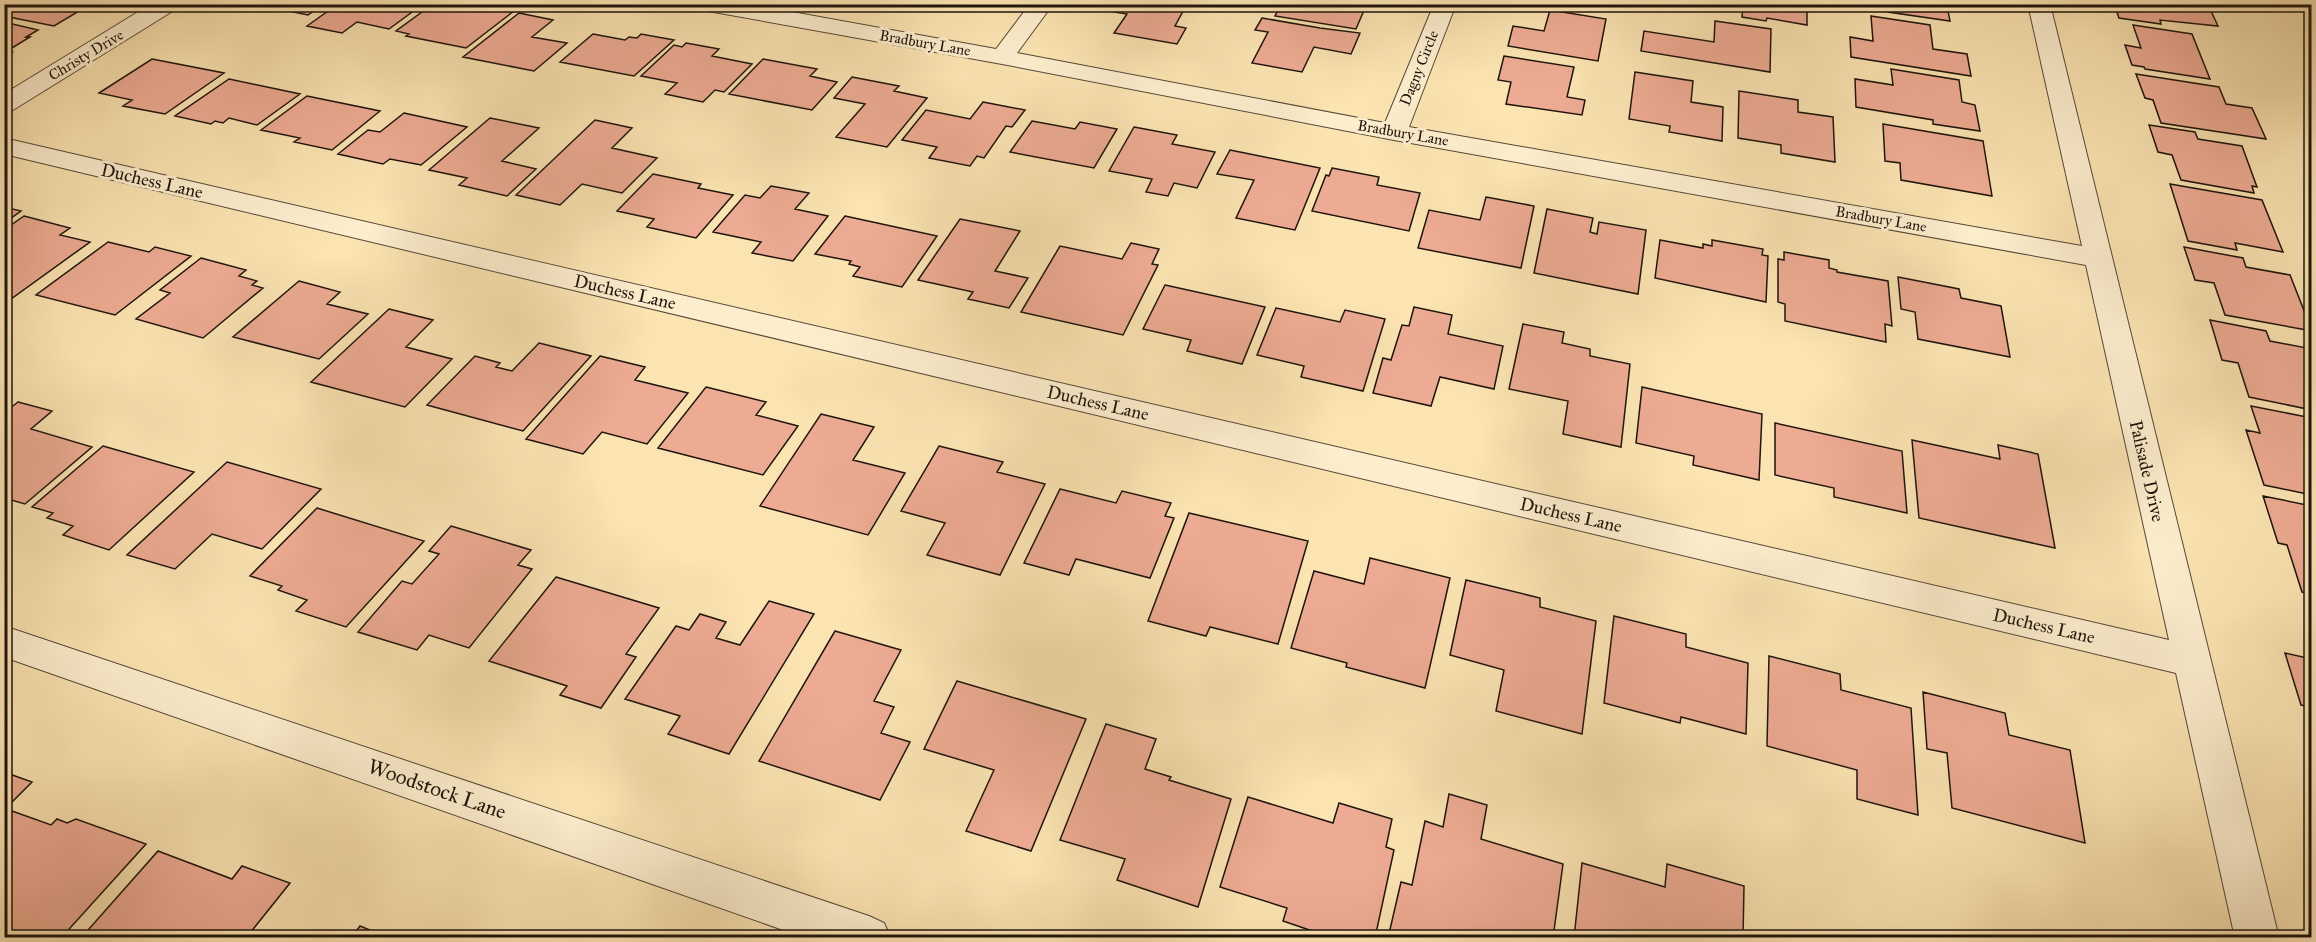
<svg xmlns="http://www.w3.org/2000/svg" width="2316" height="942" viewBox="0 0 2316 942" font-family="'IM FELL Great Primer',serif">
<style>
.building{fill:#edab93;stroke:#1e150c;stroke-width:1.5}
.lines{fill:none;stroke-linecap:round;stroke-linejoin:round}
.minor-casing{stroke:#554836;stroke-width:2}
.minor{fill:#fcedcd;fill-rule:evenodd}
.labels{text-anchor:middle;stroke-width:6;stroke-linejoin:round;paint-order:stroke}
.far-street-label{font-size:15px;fill:#1e150c;stroke:#fcedcd}
.street-label{font-size:18px;fill:#1e150c;stroke:#fcedcd}
.near-street-label{font-size:21px;fill:#1e150c;stroke:#fcedcd}
</style>
<rect width="100%" height="100%" fill="#fbe3b2"/>
<filter id="stains"><feTurbulence type="fractalNoise" baseFrequency=".00333" numOctaves="4"/><feColorMatrix values="0 0 0 0 .2 0 0 0 0 .09 0 0 0 0 .02 0 0 0 .5 -.17"/></filter>
<radialGradient id="worn" r=".72"><stop offset=".6" stop-color="#630" stop-opacity="0"/><stop offset="1" stop-color="#630" stop-opacity=".3"/></radialGradient>
<path class="building" d="M22 4H91L54 26 4 16Z
M254 4H324L308 15Z
M338 4H423L389 29 357 22 342 33 307 26Z
M433 4 469 7 480 4 514 11 466 48 406 36 409 34 396 31Z
M920 4H964L958 11Z
M1119 4H1187L1175 26 1186 28 1177 44 1114 33 1127 14 1114 12Z
M1281 4H1377L1375 10 1365 8 1356 29 1275 16Z
M1743 4H1807V25L1767 18 1766 21 1742 17Z
M1887 4H1960V8L1947 6 1950 21 1888 12Z
M2114 4H2188L2189 8 2211 11 2218 26 2160 20 2161 24 2119 18Z
M1550 10 1606 19 1598 61 1508 46 1513 26 1544 31Z
M519 13 553 20 532 37 567 43 534 71 463 57Z
M1871 16 1930 25 1933 49 1967 54 1971 76 1851 57 1850 37 1873 41Z
M1262 18 1320 28 1360 33 1351 54 1314 47 1302 72 1252 63 1268 32 1255 30Z
M1715 21 1771 29 1770 72 1641 51 1644 31 1714 42Z
M4 22 38 30 26 37H30L7 51 12 52 4 56Z
M2133 25 2192 34 2210 79 2145 69 2144 67 2132 65 2125 45 2141 48Z
M593 34 625 40 629 37 637 38 641 34 674 40 634 76 560 62Z
M686 43 719 49 712 56 752 64 724 92 715 90 703 102 665 94 677 83 641 76 674 45 682 47Z
M1504 56 1574 67 1567 97 1585 100 1582 115 1506 104 1511 82 1498 80Z
M152 59 224 73 165 114 123 106 132 100 99 93Z
M763 59 817 69 810 76 837 82 812 110 729 94Z
M1891 69 1959 80 1962 102 1975 105 1980 131 1933 124V120L1856 107 1855 79 1893 85Z
M1635 72 1693 81 1691 102 1723 107 1722 141 1669 132 1670 126 1629 119Z
M2136 74 2219 87 2226 104 2252 108 2266 139 2161 123 2153 100 2145 98Z
M852 77 899 86 894 91 927 98 887 147 836 137 865 104 834 98Z
M229 79 300 94 257 125 229 118 223 123 215 121 211 124 175 116Z
M1739 91 1798 100V112L1833 117 1835 162 1781 153V145L1738 138Z
M307 96 380 111 332 150 294 142 300 138 261 130Z
M983 102 1025 110 1012 127 1006 126 984 158 977 156 970 166 929 158 937 147 902 140 926 110 970 119Z
M404 113 467 127 421 165 390 159 383 164 338 154 368 130 380 132Z
M490 118 539 128 502 161 536 169 507 196 459 185 467 178 429 170Z
M595 120 632 128 612 148 657 158 622 193 582 184 560 205 516 195Z
M1032 121 1075 129 1080 122 1117 129 1094 168 1010 152Z
M1883 124 1983 141 1992 196 1901 180 1900 163 1885 161Z
M2149 125 2195 132 2198 139 2242 146 2257 187 2252 186 2254 193 2181 180 2172 155 2158 152Z
M1134 127 1177 135 1172 144 1215 152 1197 188 1174 183 1168 196 1146 192 1152 179 1109 171Z
M1230 150 1320 168 1295 230 1236 218 1254 180 1217 174Z
M1332 168 1379 177 1377 185 1420 193 1409 231 1312 211 1326 175 1329 176Z
M653 174 701 184 698 188 733 195 696 238 647 227 654 219 617 211Z
M2170 184 2262 200 2283 252 2235 243 2237 250 2188 241Z
M771 186 809 193 795 209 828 216 793 261 752 253 761 242 713 232 745 195 760 198Z
M1486 197 1534 206 1521 268 1418 248 1429 210 1480 220Z
M4 207 21 211 4 223Z
M1547 209 1593 218 1590 232 1597 234 1599 222 1646 230 1638 294 1534 273Z
M24 216 70 228 60 235 90 242 4 304V230Z
M845 216 937 236 902 287 853 276 860 267 849 264 851 261 815 254Z
M960 219 1020 231 995 271 1028 278 1009 308 968 299 973 292 918 280Z
M1660 240 1703 248V244L1712 246V240L1763 249 1762 255 1768 256 1766 302 1655 278Z
M108 242 149 252 155 247 191 256 115 315 36 295Z
M1131 243 1159 249 1152 264 1158 265 1123 335 1021 312 1060 246 1122 259Z
M2184 247 2243 258 2246 267 2290 275 2312 331 2225 315 2214 283 2195 280Z
M1784 252 1829 260V268L1837 270V272L1888 281 1892 326 1885 324 1886 342 1785 321V304L1778 302V259L1784 260Z
M201 258 246 270 239 276 257 281 252 285 263 288 203 338 136 319 170 293 160 290Z
M1898 277 1959 289 1961 298 2001 306 2010 357 1918 339 1915 312 1901 309Z
M299 281 340 292 327 304 368 314 319 359 233 337Z
M1165 285 1265 307 1242 364 1187 351 1191 340 1143 329Z
M1414 307 1452 315 1448 334 1503 346 1494 389 1440 377 1431 406 1373 393 1383 358 1391 360 1402 325 1409 326Z
M1276 308 1340 322 1345 310 1385 319 1363 391 1301 377 1304 366 1257 355Z
M389 309 433 320 406 347 452 359 405 407 311 382Z
M2210 320 2266 331 2270 341 2312 349V410L2249 397 2238 363 2222 360Z
M1523 324 1564 332 1562 343 1590 349V356L1630 364 1621 447 1563 434 1568 401 1509 389Z
M539 343 591 356 523 431 427 405 475 356 500 363 496 367 512 371Z
M600 356 645 367 635 380 688 393 647 444 602 432 583 454 526 439Z
M706 387 766 402 756 415 798 426 763 475 658 448Z
M1642 387 1762 414 1759 480 1693 465 1694 456 1636 443Z
M18 402 52 411 31 429 92 447 25 504 4 498V413Z
M2251 406 2312 418V495L2264 485 2246 430 2260 433Z
M821 414 874 427 853 460 905 473 868 535 760 506Z
M1775 423 1902 451 1907 513 1834 497V488L1775 475Z
M1912 440 2000 459 1998 445 2038 454 2055 548 1919 518Z
M103 446 194 472 109 550 63 535 73 526 47 518 53 513 32 507Z
M939 446 1003 462 997 472 1045 484 1000 575 927 555 945 523 901 511Z
M227 462 321 489 262 549 212 534 175 569 127 555Z
M1060 489 1116 503 1122 491 1171 503 1165 516 1174 518 1150 578 1076 559 1069 575 1024 563Z
M2263 496 2312 506V594L2302 592 2287 545 2278 543Z
M317 508 424 541 346 627 296 611 307 600 278 590 282 586 250 576Z
M1189 513 1308 541 1278 644 1210 627 1206 636 1148 621Z
M451 526 531 550 518 565 532 569 469 648 429 635 417 650 358 632 402 581 412 584 439 554 429 551Z
M1370 558 1450 578 1425 688 1346 667 1347 663 1291 648 1314 571 1364 584Z
M556 577 659 608 626 654 636 657 601 708 560 695 567 686 489 661Z
M1466 580 1540 598V607L1596 621 1582 734 1496 711 1504 670 1450 655Z
M769 601 814 614 729 754 668 734 680 716 625 699 676 626 689 630 700 614 726 622 716 638 740 645Z
M1614 616 1686 634V647L1748 663 1746 734 1681 717 1680 723 1604 703Z
M835 631 901 650 874 701 894 707 881 733 910 742 880 800 759 761Z
M2285 653 2312 659V707L2301 705Z
M1769 656 1840 674 1841 690 1911 708 1918 815 1857 799V770L1767 746Z
M957 681 1086 719 1031 851 966 831 994 770 924 749Z
M1923 692 2005 713 2009 735 2070 750 2085 843 1952 808 1947 753 1927 749Z
M1106 724 1156 739 1145 769 1171 777 1169 780 1231 799 1198 907 1117 880 1125 859 1060 840Z
M4 772 32 782 4 810Z
M1449 794 1487 805 1481 839 1563 864 1553 938H1388L1401 882 1412 885 1425 821 1443 827Z
M1248 797 1333 823 1339 803 1392 819 1386 847 1394 850 1375 938H1333L1283 921 1287 908 1220 887Z
M12 811 51 825 57 819 67 823 76 819 146 844 61 938H4V818Z
M158 851 232 879 242 866 290 883 246 938H81Z
M1582 863 1665 887 1667 864 1744 886 1743 938H1574Z
M360 926 389 938H351Z"/>
<g class="lines">
<defs>
<path id="minor" d="M151 4H179L176 9 13 110 4 112V94Z
M697 4H748L996 49 1030 4H1053L1017 53 1385 123 1434 4H1456L1409 127 2082 246 2028 4H2050L2279 938H2235L2176 673 4 154V138L2169 640 2086 265 1394 140 1002 64 708 11 700 9Z
M4 626 869 916 884 923 891 938H806L4 657Z"/>
</defs>
<use href="#minor" class="minor-casing"/>
<use href="#minor" class="minor"/>
</g>
<g class="labels">
<g class="far-street-label">
<text transform="translate(925 43) rotate(10)" y="5">Bradbury Lane</text>
<text transform="translate(86 55) rotate(-31)" y="5">Christy Drive</text>
<text transform="translate(1419 68) rotate(-68)" y="5">Dagny Circle</text>
<text transform="translate(1403 133) rotate(10)" y="5">Bradbury Lane</text>
<text transform="translate(1881 219) rotate(10)" y="5">Bradbury Lane</text>
</g>
<g class="street-label">
<text transform="translate(152 181) rotate(13)" y="6">Duchess Lane</text>
<text transform="translate(625 292) rotate(13)" y="6">Duchess Lane</text>
<text transform="translate(1098 403) rotate(13)" y="6">Duchess Lane</text>
<text transform="translate(2147 471) rotate(77)" y="6">Palisade Drive</text>
<text transform="translate(1571 515) rotate(13)" y="6">Duchess Lane</text>
<text transform="translate(2044 626) rotate(13)" y="6">Duchess Lane</text>
</g>
<g class="near-street-label">
<text transform="translate(437 789) rotate(19)" y="7">Woodstock Lane</text>
</g>
</g>
<rect width="2316" height="942" fill="none" stroke="#fbe3b2" stroke-width="24"/>
<rect x="6" y="6" width="2304" height="930" fill="none" stroke="#1e150c" stroke-width="3"/>
<rect x="12" y="12" width="2292" height="918" fill="none" stroke="#1e150c" stroke-width="1.5"/>
<rect width="100%" height="100%" filter="url(#stains)"/>
<rect width="100%" height="100%" fill="url(#worn)"/>
</svg>
